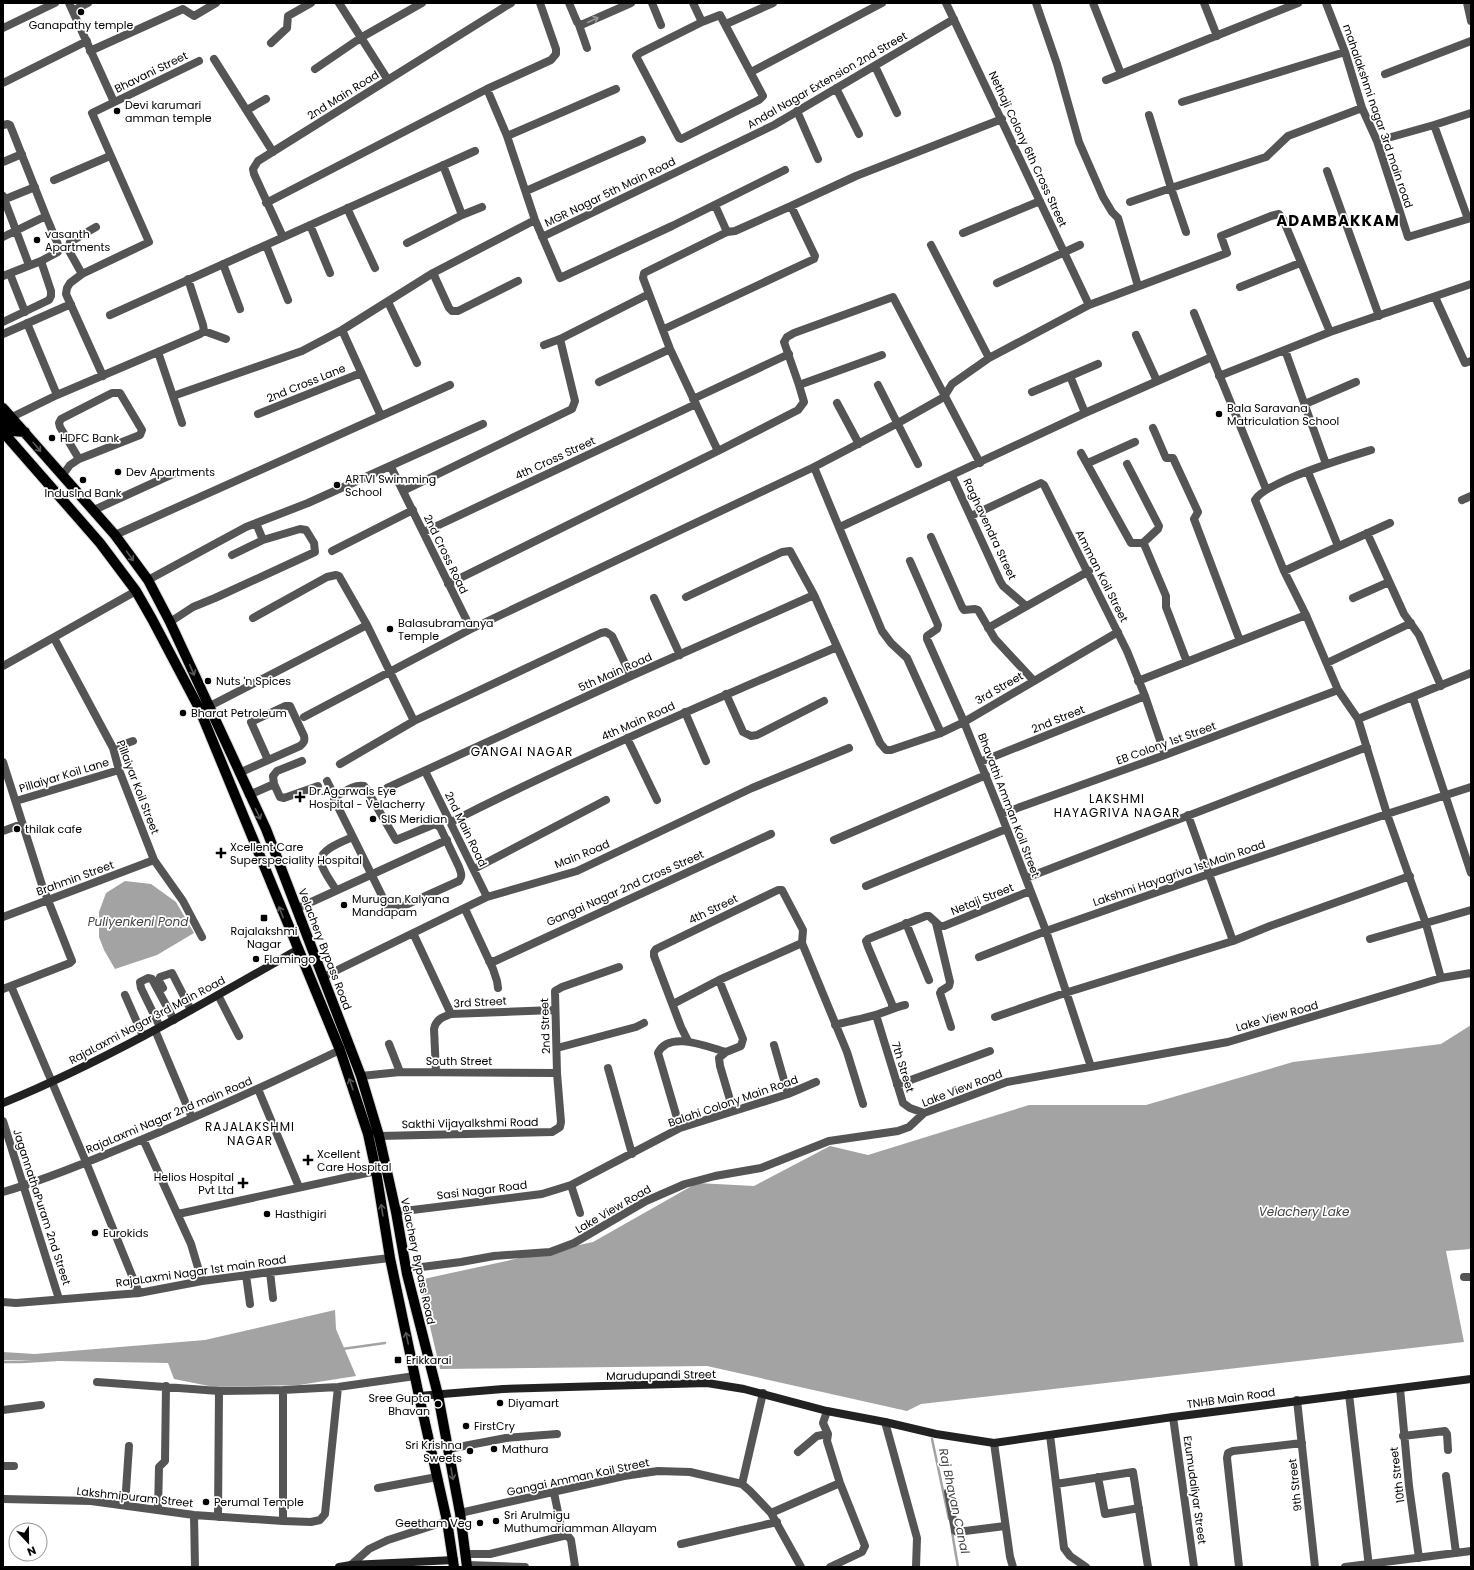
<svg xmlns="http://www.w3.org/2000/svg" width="1474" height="1570" viewBox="0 0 1474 1570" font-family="Poppins,sans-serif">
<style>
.water{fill:#a3a3a3}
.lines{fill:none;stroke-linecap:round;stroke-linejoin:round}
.stream{stroke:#a3a3a3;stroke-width:2.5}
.primary-casing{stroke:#dbdbdb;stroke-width:12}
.street{stroke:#555;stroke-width:8}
.secondary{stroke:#222;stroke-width:8}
.primary{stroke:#000;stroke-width:10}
.oneway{stroke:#999}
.oneway2{stroke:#595959}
.poi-dot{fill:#000;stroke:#fff;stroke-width:1.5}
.labels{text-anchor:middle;stroke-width:3.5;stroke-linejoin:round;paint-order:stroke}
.poi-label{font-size:11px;fill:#000;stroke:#fff;text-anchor:start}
.street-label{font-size:11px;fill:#000;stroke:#fff}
.neighbourhood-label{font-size:12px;letter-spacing:1px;fill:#000;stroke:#fff}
.water-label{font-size:12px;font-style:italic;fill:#444;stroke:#fff}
.district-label{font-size:15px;font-weight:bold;letter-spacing:1px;fill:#000;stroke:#fff}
</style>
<rect width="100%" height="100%" fill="#fff"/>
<path class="water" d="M125 881 151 884 176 902 194 933 157 955 115 969 104 950 99 937V912L106 893Z
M1471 1025V1249L1446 1251 1464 1342 921 1404 907 1411 707 1366 440 1369 419 1280 593 1242 697 1183 754 1186 830 1146 868 1155 1029 1105H1146L1293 1062 1441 1044Z
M335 1310 336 1329 356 1376 299 1385 214 1387 174 1379 168 1363 3 1360V1352L35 1354 205 1340Z"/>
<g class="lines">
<path class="stream" d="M342 1349 385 1343
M3 1362H21L56 1360
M932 1439 949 1519
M952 1532 958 1567"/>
<defs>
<path id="primary" d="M3 408 115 535 148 580 170 622 266 829 361 1076 379 1136 396 1212 407 1274 438 1395 460 1513 467 1567
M3 421 12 431 25 432
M3 432 100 543 136 591 152 619 199 708 340 1050 368 1134 376 1171 390 1258 419 1396 447 1521 454 1567"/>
</defs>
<use href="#primary" class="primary-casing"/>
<path class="street" d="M69 3 114 102
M339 3 388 80
M569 3 577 22 581 25 631 3
M652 3 661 25
M693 3 702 22 640 53 636 56 679 138 681 139 759 100 763 96 720 15 702 22
M946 3 1089 305
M1036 3 1057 64 1079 142 1103 197 1112 212 1118 218 1138 286
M1093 3 1121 74
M1204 3 1217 36
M1326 3 1345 52 1362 108 1377 141 1408 237 1471 218
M1467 3 1471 21
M74 10 88 3
M726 24 773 3
M579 25 587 48
M3 28 55 3
M271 43 287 28 288 16 311 3
M90 51 183 9 194 16 216 3
M214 59 273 152
M875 66 897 113
M315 69 362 37 422 3
M751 72 882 3
M1385 74 1471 41
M1106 80 1298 3
M3 83 87 41
M836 88 859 134
M487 89 507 136 535 220 560 278 672 226 785 170
M1182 102 1345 52
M247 110 266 99
M797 111 818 159
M1149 115 1171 188 1266 157 1288 136 1362 108
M3 125 8 124 10 125 46 216 3 237
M1434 125 1468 219
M507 136 616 89
M1377 141 1434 125 1471 113
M3 162 22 154
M443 165 462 215
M1327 171 1379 316
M54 180 110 156
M526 191 642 140
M3 196 29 265
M3 200 35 187
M1130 202 1171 188 1186 232
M266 203 487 89 551 60 556 54V49L540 3
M715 205 727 232
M791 206 856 176 1002 119
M347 208 375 268
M310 225 330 273
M963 233 1040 201
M283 237 254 174 253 169 258 161 511 3
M542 237 774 125 954 19
M407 243 462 215 482 207
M266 245 288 300
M931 245 989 358
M223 264 240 309
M433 273 449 308 452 311H458L518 281
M10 274 25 312
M82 274 68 249 70 242 96 227
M3 276 41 261 58 252 59 247 46 216
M997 283 1080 245
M1240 287 1300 263
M1435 297 1465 363 1471 361
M388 302 417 363
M1194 313 1266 489
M110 315 475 151
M3 322 49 300 51 296V291L41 261
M27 323 57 395
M664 329 814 259 815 256 791 206 735 231 727 232 644 273 643 278 670 349 718 451
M342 330 381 416
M204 331 226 339
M3 334 71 304
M1136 335 1157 381
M544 345 560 339 649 294
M1285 350 1326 464
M158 352 182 423
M103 376 66 294 67 288 70 283 82 274 149 242 92 113 199 61
M1219 376 1330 332 1471 284
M599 382 670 349
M799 385 784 342 787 337 794 333 893 297 980 463
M878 385 918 464
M1032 392 1070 376
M173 396 302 351 342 330 433 273 535 220
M693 399 789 354
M837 403 859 444
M1305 404 1356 382
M1085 413 1070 376 1098 364
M258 414 361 373
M12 417 57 395 200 334 204 331 203 325 188 279
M1153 428 1166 458H1173L1198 512 1194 519 1240 641
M1371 450C1348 457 1265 482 1255 500L1284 571 1306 615 1338 690 1358 719 1387 814 1426 924 1441 978
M1081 453 1131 543H1143L1144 544 1166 596V607L1187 662
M1088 463 1135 442
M1127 464 1159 526 1158 529 1143 543
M391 467 471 629
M814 467 882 631 891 643 907 658 941 733
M1308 472 1338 546
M62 476 70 465 79 459 140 435 142 430 120 393H112L61 419 59 423 60 427 79 459
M952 476 1000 581 1003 586 1026 606
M403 491 572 409 575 401 560 339
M1462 500 1471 496
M94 510 175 473
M971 516 1041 483 1044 485 1127 651 1145 696 1165 755
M840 527 1085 413 1212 357
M424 532 696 404
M1367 533 1404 614 1419 635 1441 686
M115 535 450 385
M931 537 962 607 964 610 975 609 978 610 995 639 1034 681
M332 551 413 510
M232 555 263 540
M910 561 938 625 937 629 927 636V639L964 722 1001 814 1046 931 1091 1067
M1284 571 1390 523
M148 580 246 527 308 503 483 424
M448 584 718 451 798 410 804 402 799 385 882 355
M686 597 782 552 790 551 814 595 880 743 886 750H891L941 733 964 722 1118 632
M654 598 680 655
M1353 598 1389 582
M253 618 327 577 336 575 339 576 367 625 414 721
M170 622 193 607 215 598 315 552 314 543 306 530 300 529 263 540 256 523
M988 628 1089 571
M54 638 113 748 119 770 154 860 183 901 202 937
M1327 663 1411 623
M3 666 136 591
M1138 681 1306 615
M726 694 743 732 751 736 757 735 824 701
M1413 698 1471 873
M204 709 367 625
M685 712 706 761
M304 717 471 629 814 467 898 423 944 397 952 384 989 358 1089 305 1227 253 1221 236 1271 216 1279 214 1283 219 1330 332
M1358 719 1471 673
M627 738 657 800
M113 748 133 741
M3 762 42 885 72 961 70 963 3 989
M980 762 1145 696
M340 764 414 721 601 633 606 632 612 636 631 676
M425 771 487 897
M239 773 300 746C304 743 305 741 304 736L290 706H285L251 722 268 760
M327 781 335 797
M274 784 273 776 277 771 302 761
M387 788 631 676 814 595
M249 795 274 784 280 797 284 798 318 786
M16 801 119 770
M1001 814 1165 755 1338 690
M451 822C577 758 707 703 837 647
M3 831 22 824
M834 840 986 775
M474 869 606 800
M1026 878 1367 747
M866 886 1006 829
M336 890C331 881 323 872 321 862 318 850 344 841 353 837L334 799 335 797C344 792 354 784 364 786L367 790 396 840 435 824 440 827 459 867C461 873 463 876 459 881L401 907C395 908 392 909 387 906L353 837
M296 909 447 840
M465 909 493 969 497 981 498 988
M3 917 154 860
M906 923 929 980
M936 923 950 982 949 986 941 991 940 993 951 1027
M413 933 451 1014
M1370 939 1471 910
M1233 941 1270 926 1410 876
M802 943 847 1052 863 1104
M979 957 1046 931 1209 874 1387 814 1471 787
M489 961H495L771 834
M323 977 487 897 577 871 752 788 849 748
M719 980 743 1039 741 1046 726 1052 719 1058 720 1066 733 1110
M11 986 86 1162 139 1293
M163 988 159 981 160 977 172 973 191 1010
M125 995 143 1036
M218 995 239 1036
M673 1004 719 980 802 943
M892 1008V1004L868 947 866 941 868 939 926 916H929L940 926H944L1030 891
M876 1015 903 1103 910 1108 924 1113
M995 1017 1065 993 1233 941 1188 815
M835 1025C849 1021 862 1019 875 1015 886 1012 895 1007 905 1005
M160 1027 141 988 140 982 148 978 152 979 174 1020
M155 1030 192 1118
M688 1041 681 1027 654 956V952L656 949 778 890H782L803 930 802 943
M389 1044 400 1072
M774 1045 788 1094
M557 1048 636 1027 644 1023
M608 1068 632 1154
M436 1072 434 1029C436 1019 443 1017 451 1014L554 1010
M361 1076 400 1072 557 1073
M897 1085 990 1051
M258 1089 299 1187
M3 1121 59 1299
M680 1128 658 1053C669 1030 708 1047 726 1052
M379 1136 552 1132 560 1127 561 1122 557 1073 555 991 562 987 619 967
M143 1139 191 1244 202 1281
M571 1185 580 1213
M3 1192C41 1181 78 1166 114 1151 191 1120 265 1086 340 1050
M396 1212 542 1194 571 1185 680 1128 788 1094 816 1082
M178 1214 376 1171
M406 1269 461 1262 494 1256 550 1252 574 1243 646 1201 685 1184 715 1176 761 1168 829 1141 898 1131 909 1127 924 1113 1007 1082 1228 1042 1441 978 1471 973
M270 1272 273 1298
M246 1275 250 1304
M1464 1277H1471
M3 1302 16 1303 139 1293 202 1281 270 1272 390 1258
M97 1382 219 1391 283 1390 338 1387 415 1376
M1400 1388 1409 1486 1419 1558
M283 1390V1521
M1349 1394 1369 1567
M1297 1400 1315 1567
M3 1410 41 1405
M827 1411 823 1423 828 1434 827 1441 840 1483 865 1546 862 1552 830 1567
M1173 1417 1194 1567
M885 1422 917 1538 916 1567
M1050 1435 1064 1548 1070 1556 1086 1567
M1403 1436 1445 1431 1447 1434 1448 1450
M994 1443 1010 1557 1013 1567
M448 1449 506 1438 557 1434
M798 1452 817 1436 828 1434
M3 1466H14
M1446 1476 1456 1553
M1098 1477 1105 1514 1139 1508
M742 1484 763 1393
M1056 1484 1133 1472 1148 1567
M378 1488 437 1477
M948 1492 955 1531 957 1532 1005 1526
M554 1493 563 1536
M3 1499 91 1501 194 1515 283 1521 311 1522 320 1520 325 1514 338 1387
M125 1505 129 1446
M158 1510 159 1467 165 1461 166 1386
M460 1513 624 1476 658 1471 690 1472 742 1484 750 1491 771 1513 801 1567
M771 1513 840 1483
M194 1515 195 1567
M218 1517 219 1391
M681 1544 777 1522
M465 1554H490L563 1536H568L571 1540 575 1566 574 1567
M351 1565 369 1549 388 1540 447 1521
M467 1565 525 1567
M1239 1567 1227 1458 1228 1453 1233 1451 1302 1443
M1345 1567 1471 1551"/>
<path class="secondary" d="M3 1103C105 1061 201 1005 297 950
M419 1396 503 1389 707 1383 744 1389 827 1411 885 1422 936 1434 994 1443 1173 1417 1471 1379
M339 1567 351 1565 454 1560"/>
<use href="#primary" class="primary"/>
</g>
<defs><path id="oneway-shaft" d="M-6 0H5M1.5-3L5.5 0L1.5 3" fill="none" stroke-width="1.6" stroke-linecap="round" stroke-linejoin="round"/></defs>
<use class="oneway" href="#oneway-shaft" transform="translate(593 20) rotate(-25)"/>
<g class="oneway2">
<use href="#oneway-shaft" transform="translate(37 447) rotate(50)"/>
<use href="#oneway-shaft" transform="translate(130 556) rotate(54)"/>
<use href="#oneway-shaft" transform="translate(192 670) rotate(66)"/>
<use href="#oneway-shaft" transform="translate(258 814) rotate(64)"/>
<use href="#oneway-shaft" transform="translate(281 912) rotate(-112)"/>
<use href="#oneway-shaft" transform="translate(351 1084) rotate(-109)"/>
<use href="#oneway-shaft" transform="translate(382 1210) rotate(-99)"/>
<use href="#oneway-shaft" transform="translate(407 1338) rotate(-102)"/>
<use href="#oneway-shaft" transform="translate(452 1474) rotate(80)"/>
</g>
<g class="poi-dot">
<circle cx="81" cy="12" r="4"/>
<circle cx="117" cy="111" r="4"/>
<circle cx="37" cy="240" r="4"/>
<circle cx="1219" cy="414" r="4"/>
<circle cx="52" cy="438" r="4"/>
<circle cx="118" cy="472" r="4"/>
<circle cx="83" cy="480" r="4"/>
<circle cx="337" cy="485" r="4"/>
<circle cx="390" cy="629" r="4"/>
<circle cx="208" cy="681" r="4"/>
<circle cx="183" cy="713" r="4"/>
<path d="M298 791h4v4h4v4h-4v4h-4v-4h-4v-4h4z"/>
<circle cx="373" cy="819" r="4"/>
<circle cx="17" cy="829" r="4"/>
<path d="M219 847h4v4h4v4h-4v4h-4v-4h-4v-4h4z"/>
<circle cx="344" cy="905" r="4"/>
<rect x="260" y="914" width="8" height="8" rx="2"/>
<circle cx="256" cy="959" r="4"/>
<path d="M306 1154h4v4h4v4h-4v4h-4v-4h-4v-4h4z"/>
<path d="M241 1177h4v4h4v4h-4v4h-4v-4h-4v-4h4z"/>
<circle cx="267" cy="1214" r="4"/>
<circle cx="95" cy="1233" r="4"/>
<rect x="394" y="1356" width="8" height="8" rx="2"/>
<circle cx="500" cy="1403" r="4"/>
<circle cx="438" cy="1404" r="4"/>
<circle cx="466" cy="1426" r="4"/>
<circle cx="494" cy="1449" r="4"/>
<circle cx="470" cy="1451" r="4"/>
<circle cx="206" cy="1502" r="4"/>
<circle cx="496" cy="1521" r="4"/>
<circle cx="480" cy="1523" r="4"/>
</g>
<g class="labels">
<g class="poi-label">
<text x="81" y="29" text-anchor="middle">Ganapathy temple</text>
<text x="125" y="109">Devi karumari<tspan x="125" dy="13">amman temple</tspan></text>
<text x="45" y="238">vasanth<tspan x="45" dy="13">Apartments</tspan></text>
<text x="1227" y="412">Bala Saravana<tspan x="1227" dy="13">Matriculation School</tspan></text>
<text x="60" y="442">HDFC Bank</text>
<text x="126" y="476">Dev Apartments</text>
<text x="345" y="483">ARTVI Swimming<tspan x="345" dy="13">School</tspan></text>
<text x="83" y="497" text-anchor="middle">IndusInd Bank</text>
<text x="398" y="627">Balasubramanya<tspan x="398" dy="13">Temple</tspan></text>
<text x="216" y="685">Nuts 'n Spices</text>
<text x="191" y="717">Bharat Petroleum</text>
<text x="309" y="795">Dr.Agarwals Eye<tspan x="309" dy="13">Hospital - Velacherry</tspan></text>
<text x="381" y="823">SIS Meridian</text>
<text x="25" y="833">thilak cafe</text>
<text x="230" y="851">Xcellent Care<tspan x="230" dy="13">Superspeciality Hospital</tspan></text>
<text x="352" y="903">Murugan Kalyana<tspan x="352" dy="13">Mandapam</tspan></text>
<text x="264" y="935" text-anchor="middle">Rajalakshmi<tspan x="264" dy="13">Nagar</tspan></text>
<text x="264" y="963">Flamingo</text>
<text x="317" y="1158">Xcellent<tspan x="317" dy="13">Care Hospital</tspan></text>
<text x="234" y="1181" text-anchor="end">Helios Hospital<tspan x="234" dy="13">Pvt Ltd</tspan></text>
<text x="275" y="1218">Hasthigiri</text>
<text x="103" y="1237">Eurokids</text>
<text x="406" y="1364">Erikkarai</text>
<text x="430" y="1402" text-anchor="end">Sree Gupta<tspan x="430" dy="13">Bhavan</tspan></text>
<text x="508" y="1407">Diyamart</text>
<text x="474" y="1430">FirstCry</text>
<text x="462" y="1449" text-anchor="end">Sri Krishna<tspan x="462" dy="13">Sweets</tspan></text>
<text x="502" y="1453">Mathura</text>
<text x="214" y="1506">Perumal Temple</text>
<text x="504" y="1519">Sri Arulmigu<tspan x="504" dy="13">Muthumariamman Allayam</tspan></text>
<text x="472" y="1527" text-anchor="end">Geetham Veg</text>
</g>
<g class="street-label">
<text transform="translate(151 72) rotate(-26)" y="4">Bhavani Street</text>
<text transform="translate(827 80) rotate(-30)" y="4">Andal Nagar Extension 2nd Street</text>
<text transform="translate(343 95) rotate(-32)" y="4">2nd Main Road</text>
<text transform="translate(1378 116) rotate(71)" y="4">mahalakshmi nagar 3rd main road</text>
<text transform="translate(1028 149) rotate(65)" y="4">Nethaji Colony 6th Cross Street</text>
<text transform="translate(610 192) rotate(-26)" y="4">MGR Nagar 5th Main Road</text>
<text transform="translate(306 383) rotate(-22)" y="4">2nd Cross Lane</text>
<text transform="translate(555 458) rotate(-25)" y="4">4th Cross Street</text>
<text transform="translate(990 529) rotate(65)" y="4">Raghavendra Street</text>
<text transform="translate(446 554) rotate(64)" y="4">2nd Cross Road</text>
<text transform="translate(1102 576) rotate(63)" y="4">Amman Koil Street</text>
<text transform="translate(615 672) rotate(-24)" y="4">5th Main Road</text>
<text transform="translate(999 688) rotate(-30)" y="4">3rd Street</text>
<text transform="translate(1058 719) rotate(-22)" y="4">2nd Street</text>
<text transform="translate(638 721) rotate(-24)" y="4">4th Main Road</text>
<text transform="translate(1166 743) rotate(-20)" y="4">EB Colony 1st Street</text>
<text transform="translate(64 775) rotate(-17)" y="4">Pillaiyar Koil Lane</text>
<text transform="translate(138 787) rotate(69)" y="4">Pillaiyar Koil Street</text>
<text transform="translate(1009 805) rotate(69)" y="4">Bhavathi Amman Koil Street</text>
<text transform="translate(466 829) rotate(64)" y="4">2nd Main Road</text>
<text transform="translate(582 854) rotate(-22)" y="4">Main Road</text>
<text transform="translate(1179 873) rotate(-19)" y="4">Lakshmi Hayagriva 1st Main Road</text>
<text transform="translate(75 878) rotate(-20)" y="4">Brahmin Street</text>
<text transform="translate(625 888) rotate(-24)" y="4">Gangai Nagar 2nd Cross Street</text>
<text transform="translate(982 899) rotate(-22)" y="4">Netaji Street</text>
<text transform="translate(713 909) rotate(-26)" y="4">4th Street</text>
<text transform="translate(325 949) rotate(69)" y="4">Velachery Bypass Road</text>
<text transform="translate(480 1002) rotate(-3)" y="4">3rd Street</text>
<text transform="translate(1277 1016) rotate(-16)" y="4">Lake View Road</text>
<text transform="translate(147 1020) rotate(-28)" y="4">RajaLaxmi Nagar 3rd Main Road</text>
<text transform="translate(545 1026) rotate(-92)" y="4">2nd Street</text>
<text x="459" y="1065">South Street</text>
<text transform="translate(903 1067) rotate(73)" y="4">7th Street</text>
<text transform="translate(962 1088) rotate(-21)" y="4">Lake View Road</text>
<text transform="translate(733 1101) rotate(-19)" y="4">Balahi Colony Main Road</text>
<text transform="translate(169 1115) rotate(-23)" y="4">RajaLaxmi Nagar 2nd main Road</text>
<text transform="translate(470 1123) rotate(-1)" y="4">Sakthi Vijayalkshmi Road</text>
<text transform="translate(482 1190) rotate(-7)" y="4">Sasi Nagar Road</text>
<text transform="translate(42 1207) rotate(72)" y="4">JagannathaPuram 2nd Street</text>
<text transform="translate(613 1209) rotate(-30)" y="4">Lake View Road</text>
<text transform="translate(418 1261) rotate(78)" y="4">Velachery Bypass Road</text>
<text transform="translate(201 1271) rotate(-8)" y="4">RajaLaxmi Nagar 1st main Road</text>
<text transform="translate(661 1375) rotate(-1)" y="4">Marudupandi Street</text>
<text transform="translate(1231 1398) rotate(-8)" y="4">TNHB Main Road</text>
<text transform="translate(1397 1475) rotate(-97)" y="4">10th Street</text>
<text transform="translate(578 1477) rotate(-12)" y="4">Gangai Amman Koil Street</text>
<text transform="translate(1295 1485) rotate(-96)" y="4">9th Street</text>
<text transform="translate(1195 1490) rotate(82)" y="4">Ezumudaliyar Street</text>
<text transform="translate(135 1497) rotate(6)" y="4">Lakshmipuram Street</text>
</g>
<g class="neighbourhood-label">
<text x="522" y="756">GANGAI NAGAR</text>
<text x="1117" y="803">LAKSHMI<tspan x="1117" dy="14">HAYAGRIVA NAGAR</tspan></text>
<text x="250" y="1131">RAJALAKSHMI<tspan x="250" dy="14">NAGAR</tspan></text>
</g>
<g class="water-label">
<text x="138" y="926">Puliyenkeni Pond</text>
<text x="1304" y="1216">Velachery Lake</text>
<text transform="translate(954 1501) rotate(78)" y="4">Raj Bhavan Canal</text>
</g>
<g class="district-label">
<text x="1338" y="226">ADAMBAKKAM</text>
</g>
</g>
<rect width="1474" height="1570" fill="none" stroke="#000000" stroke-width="8"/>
<g transform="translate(28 1542) rotate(158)"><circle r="19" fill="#ffffff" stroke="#999999"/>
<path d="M0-3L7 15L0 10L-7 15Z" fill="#000000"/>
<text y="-6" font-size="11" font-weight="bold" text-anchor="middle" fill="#000000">N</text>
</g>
</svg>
